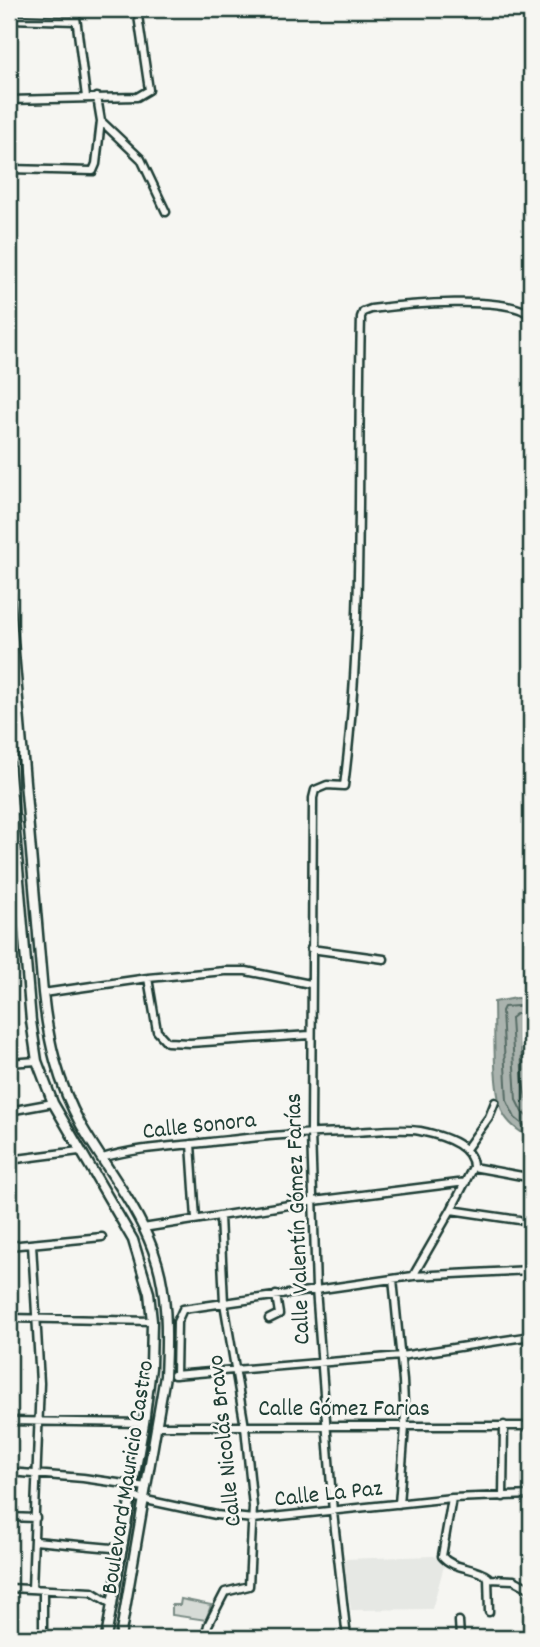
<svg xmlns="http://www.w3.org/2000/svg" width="540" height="1647" viewBox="0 0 540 1647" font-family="Dekko,sans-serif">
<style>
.built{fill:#e6e8e4}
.green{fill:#d6dbd6;stroke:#7a8c85;stroke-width:2}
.water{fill:#aab3ae;stroke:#72847d;stroke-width:2}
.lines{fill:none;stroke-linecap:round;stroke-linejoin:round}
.shore{stroke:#576c65;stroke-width:2}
.minor-casing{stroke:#1f3d34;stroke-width:11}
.major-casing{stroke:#1f3d34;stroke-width:13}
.minor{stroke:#f6f6f2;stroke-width:6}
.major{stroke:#f6f6f2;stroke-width:8}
.labels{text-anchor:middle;stroke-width:5;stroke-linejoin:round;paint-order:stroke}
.street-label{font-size:24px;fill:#1f3d34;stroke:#f6f6f2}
</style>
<rect width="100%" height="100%" fill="#f6f6f2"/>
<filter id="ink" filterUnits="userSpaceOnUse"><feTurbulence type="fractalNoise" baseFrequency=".0143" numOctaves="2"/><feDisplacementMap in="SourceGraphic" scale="14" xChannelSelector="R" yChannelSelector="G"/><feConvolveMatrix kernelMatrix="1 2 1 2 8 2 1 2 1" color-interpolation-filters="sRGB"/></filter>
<g filter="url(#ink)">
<path class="built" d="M434 1556 444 1566 432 1609 351 1610 343 1559Z"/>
<path class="green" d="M181 1599 211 1605 206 1620 172 1615V1605H180Z"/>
<path class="water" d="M516 998 531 999V1139C521 1132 509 1125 503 1113 492 1089 495 1030 494 1002Z"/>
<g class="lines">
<path class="shore" d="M531 1005 504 1007 502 1011 507 1101 515 1118 531 1131
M531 1014H516L511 1018 516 1100 522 1112 531 1120
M531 1025H524L522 1028C522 1048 519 1092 531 1107"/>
<defs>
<path id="minor" d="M75 9 86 97
M9 19 75 21
M97 97 101 121 141 159 166 212
M9 100 137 97 149 90 137 9
M9 169 93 171 96 164 101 121
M311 949 384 959
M148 978 157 1031 167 1042 190 1043 310 1035
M43 993 148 978 225 971H246L310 984
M9 1063 37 1061
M9 1111 53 1103
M191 1144 196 1219
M466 1149 489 1117 495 1102
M102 1158C132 1149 161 1147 192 1144 247 1138 301 1132 356 1132 377 1131 400 1128 420 1131 440 1135 473 1144 473 1167L451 1210 413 1276
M9 1160 79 1151
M473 1167 522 1176
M451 1210 519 1220
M143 1228 314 1201 466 1182
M9 1246 102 1237
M393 1279 403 1381 405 1427 399 1504
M9 1318 152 1321
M269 1319 279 1314 276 1295
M174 1375 401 1356 531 1336
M176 1375 177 1322 183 1309 413 1276 531 1270
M9 1421 144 1423
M157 1426H531
M9 1472 83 1478 146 1487
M132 1497 216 1515 253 1519 452 1498 531 1495
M503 1497 504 1425
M452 1498 442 1556C453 1570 474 1566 488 1577L489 1612
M9 1517 36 1518
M35 1541 123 1549
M489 1579 514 1580 531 1589
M9 1588 92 1592 113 1605
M32 1589 40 1383 32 1244
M459 1621 460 1638
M9 1636H43
M43 1638V1590
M205 1638 208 1625 225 1592 249 1586 253 1507 245 1427 224 1303 220 1216
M347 1638 333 1512 316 1289 311 1132 313 798 315 790 327 785 344 786C364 630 357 473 361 317L363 312 371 309C401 305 511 294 531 316"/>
<path id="major" d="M9 594 43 993C48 1041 58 1083 81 1125 105 1167 136 1204 153 1250 168 1290 167 1334 165 1376L120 1638
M9 762 31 1021 37 1061 53 1103 133 1240 149 1293 152 1321 151 1368 144 1423 106 1638"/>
</defs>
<use href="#minor" class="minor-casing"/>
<use href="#major" class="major-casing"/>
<use href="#minor" class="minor"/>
<use href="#major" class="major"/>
</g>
</g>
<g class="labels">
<g class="street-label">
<text transform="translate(199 1124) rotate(-6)" y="8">Calle Sonora</text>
<text transform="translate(296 1219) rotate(-92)" y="8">Calle Valentín Gómez Farías</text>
<text x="344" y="1415">Calle Gómez Farias</text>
<text transform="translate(223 1441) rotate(-96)" y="8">Calle Nicolás Bravo</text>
<text transform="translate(126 1477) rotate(-81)" y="8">Boulevard Mauricio Castro</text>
<text transform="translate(328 1492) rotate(-6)" y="8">Calle La Paz</text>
</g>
</g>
<rect width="540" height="1647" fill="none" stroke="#f6f6f2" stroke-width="35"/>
<rect x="18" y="18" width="505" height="1612" fill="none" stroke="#1f3d34" stroke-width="2.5" filter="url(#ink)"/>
</svg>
